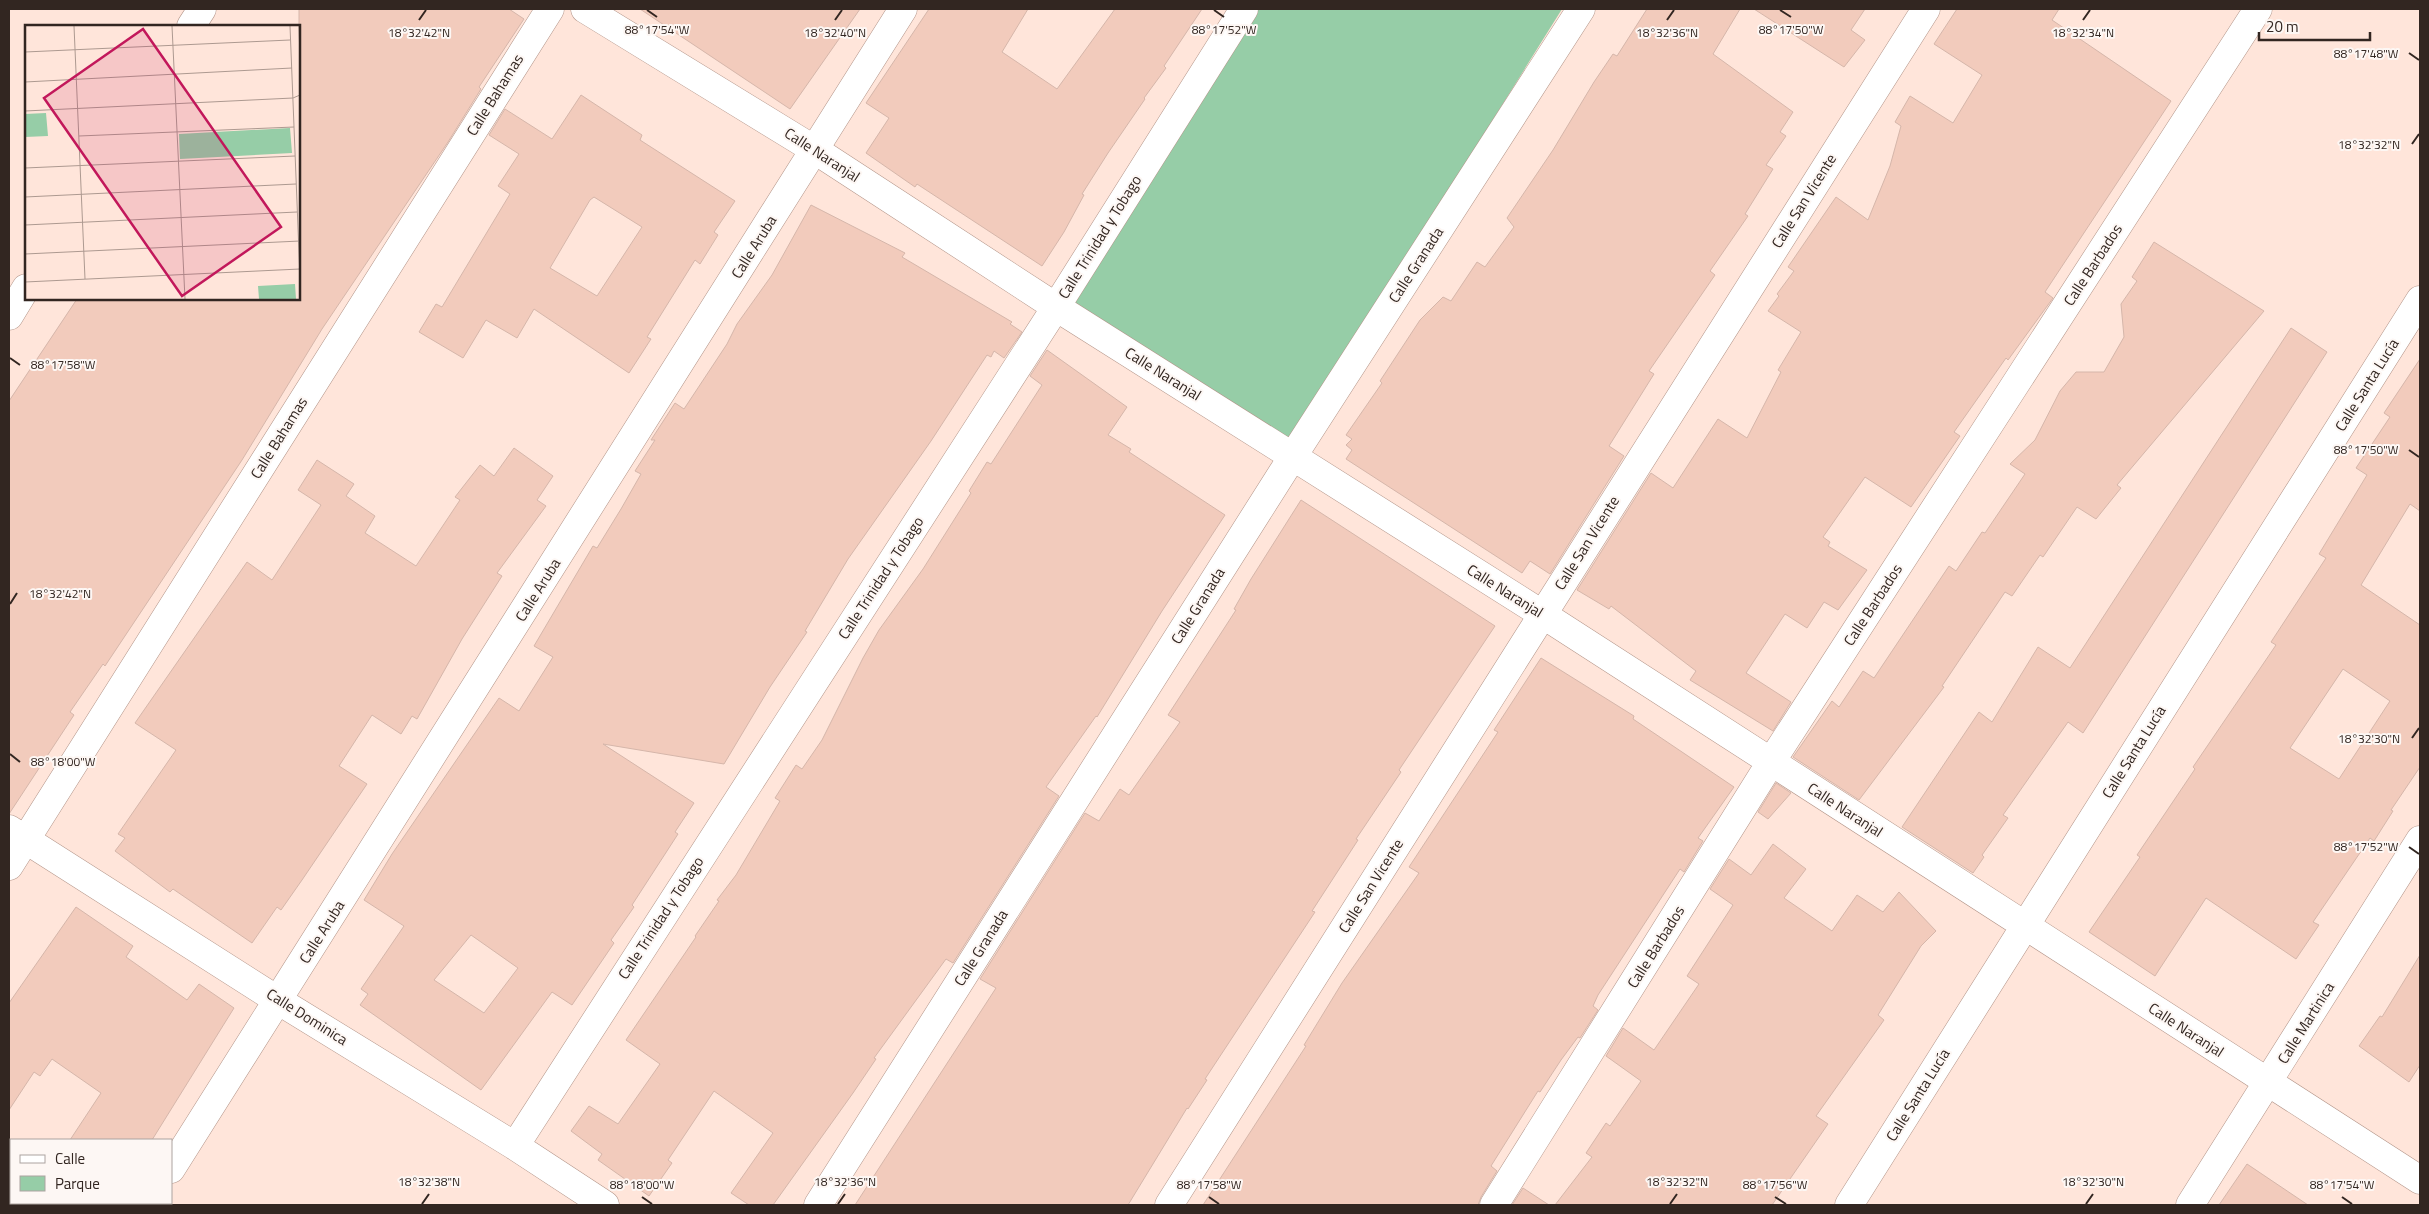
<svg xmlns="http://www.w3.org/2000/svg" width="2429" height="1214" viewBox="0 0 2429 1214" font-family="'Titillium Web',sans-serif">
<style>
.green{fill:#96cda7}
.building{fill:#f2cbbc;stroke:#d5b6aa;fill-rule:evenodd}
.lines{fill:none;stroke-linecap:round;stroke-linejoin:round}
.minor-casing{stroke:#b39589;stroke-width:29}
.tertiary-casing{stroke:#b39589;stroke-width:29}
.minor{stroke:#fff;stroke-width:28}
.tertiary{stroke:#fff;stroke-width:28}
.ticks{fill:none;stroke:#322621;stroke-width:2}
.labels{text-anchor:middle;stroke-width:4;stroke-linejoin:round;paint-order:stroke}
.street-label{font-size:15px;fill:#322621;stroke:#fdf7f4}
.inset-road{fill:none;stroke:#ad9990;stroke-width:1}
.view{fill:#c2185b;fill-opacity:0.15;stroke:#c2185b;stroke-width:2.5}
.inset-edge{fill:none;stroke:#322621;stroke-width:2.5}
.ticks-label{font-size:12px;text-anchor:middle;fill:#322621;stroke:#fdf7f4;stroke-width:4;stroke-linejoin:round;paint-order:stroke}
</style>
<rect width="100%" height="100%" fill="#ffe5da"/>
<path class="green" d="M1258 9H1562L1291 443 1074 303Z"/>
<path class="building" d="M299 9H509L524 19 479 87 481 89 448 142 322 329 242 460 105 666 103 664 70 712 74 715 9 814V401L77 299H299Z
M640 9H860L790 109Z
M929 9H1028L1002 52 1057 89 1115 9H1202L1164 66 1166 68 1144 98 1145 99 1108 153 1082 194 1084 195 1064 232 1042 266 917 184 915 187 866 153 889 118 866 103Z
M1647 9H1740L1713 54 1793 112 1780 132 1786 136 1766 165 1773 169 1745 214 1748 216 1710 271 1715 275 1649 371 1654 374 1609 446 1624 456 1550 574 1530 561 1522 573 1346 459 1352 450 1346 445 1352 439 1346 435 1382 383 1380 381 1420 320 1443 297 1451 301 1477 262 1485 267 1514 227 1507 218 1553 150 1594 82 1613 54 1617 56Z
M1754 9H1865L1851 30 1865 40 1844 67Z
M1957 9H2059L2052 20 2171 101 2045 292 2053 298 2008 360 2006 358 1954 432 1960 436 1911 507 1865 477 1823 537 1830 542 1828 546 1867 570 1838 610 1824 602 1807 628 1785 614 1746 673 1791 702 1773 731 1690 680 1696 671 1611 606 1609 609 1577 590 1651 473 1673 488 1718 419 1747 438 1781 372 1778 370 1801 332 1768 311 1779 296 1777 294 1794 271 1788 267 1836 197 1868 220 1890 166 1901 126 1895 122 1910 96 1953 123 1982 75 1934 44Z
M581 95 642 135 640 140 735 201 714 232 718 235 700 264 695 260 647 337 651 339 629 373 534 309 517 338 486 320 463 358 419 332 436 304 442 307 510 194 498 186 519 154 489 135 505 109 552 139ZM594 197 642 227 597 296 550 268 590 200Z
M811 205 905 253 902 257 1012 322 1010 324 1022 332 1004 358 994 351 991 357 987 355 931 441 848 559 805 631 807 632 770 687 724 764 603 744 694 803 675 832 678 834 632 905 634 907 611 940 614 943 572 1005 552 992 481 1090 360 1005 368 994 361 989 404 926 364 900 392 854 499 698 519 711 553 657 534 646 593 546 597 548 621 509 641 474 635 471 655 440H651L675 403 684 409 727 344 737 324 772 275ZM471 935 518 968 484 1013 434 980Z
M2154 242 2264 311 2117 485 2121 488 2096 519 2077 507 2043 557 2040 555 2012 596 2005 592 1942 686 1944 687 1859 800 1793 757 1832 701 1839 707 1863 671 1874 678 1949 566 1956 571 1982 532 1985 533 2025 474 2010 464 2035 440 2060 391 2076 372H2104L2124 337 2121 304 2137 281 2132 277Z
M2291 328 2327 352 2083 733 2068 722 2003 815 2008 818 1982 855 1984 857 1973 873 1902 827 1979 712 1992 722 2038 647 2070 668Z
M1047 350 1127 407 1108 435 1131 449 1129 452 1225 515 1162 611 1097 717 1096 716 1046 787 1059 796 953 963 946 959 874 1058 876 1059 853 1093 773 1205H749L731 1193 773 1133 714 1091 668 1160 672 1163 649 1196 598 1160 602 1154 571 1131 589 1106 618 1124 660 1064 626 1040 696 937 695 936 719 901 717 900 736 875 780 801 775 798 796 765 802 769 822 740 863 658 879 630 923 569 971 493 969 491 987 462 991 464 1042 385 1030 376Z
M2420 359V511L2410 504 2361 585 2420 625V767L2391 810 2393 811 2374 841 2370 838 2313 922 2319 925 2296 959 2206 898 2155 976 2089 932 2140 857 2137 855 2195 769 2193 767 2276 645 2271 642 2326 558 2319 554 2367 475 2356 468 2390 417 2384 413ZM2343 669 2390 701 2339 779 2290 748Z
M514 448 553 476 537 500 546 506 497 573 502 576 462 639 417 719 412 716 401 734 372 715 339 766 367 784 302 880 281 910 277 907 252 943 173 889 170 892 115 851 125 838 118 834 176 750 135 723 247 562 272 580 321 505 298 490 317 460 354 484 346 496 375 516 365 533 416 566 460 500 455 497 480 465 494 476Z
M1301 500 1495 626 1399 770 1401 772 1356 839 1358 840 1312 911 1315 912 1205 1079 1207 1080 1188 1109 1187 1108 1128 1205H855L996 988 980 979 1085 813 1099 821 1120 789 1129 795 1180 722 1168 715 1236 610 1234 609 1251 579Z
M1541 658 1634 716 1633 719 1734 787 1698 838 1703 841 1684 872 1680 869 1598 995 1593 1006 1598 1010 1580 1038 1578 1037 1561 1060 1540 1092 1538 1091 1491 1166 1497 1171 1481 1197 1478 1205H1203L1306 1046 1304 1045 1342 983 1419 873 1409 867 1498 732 1494 730Z
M1776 783 1791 793 1768 819 1758 812Z
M1773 844 1806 869 1784 898 1832 931 1857 895 1883 912 1899 892 1936 931 1921 946 1878 1015 1884 1020 1816 1116 1828 1124 1772 1205H1555L1592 1157 1586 1153 1606 1123 1610 1126 1641 1081 1606 1056 1623 1028 1654 1050 1699 984 1687 976 1733 905 1710 889 1729 859 1751 875Z
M76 907 133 946 126 957 187 1000 199 984 234 1008 152 1140H70L101 1093 52 1059 40 1076 34 1072 9 1110V1003Z
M2420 955V1065L2409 1082 2359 1046 2380 1016 2382 1017Z
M2247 1164 2308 1205H2219Z
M1523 1188 1549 1205H1512Z"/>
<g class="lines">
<defs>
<path id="minor" d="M585 9 815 150 1056 307 1542 614 2420 1180
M191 26 202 9
M9 316 26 288
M9 829 279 1001 515 1146 605 1205
M9 866 550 9
M515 1146 1056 307 1244 9
M818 1205 1293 456 1581 9
M1169 1205 1926 9
M1494 1205 1771 762 2258 9
M1849 1205 2420 300
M2190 1205 2420 840"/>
<path id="tertiary" d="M171 1169 903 9
M148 1205 150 1203"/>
</defs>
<use href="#minor" class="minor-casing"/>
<use href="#tertiary" class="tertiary-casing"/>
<use href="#minor" class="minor"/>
<use href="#tertiary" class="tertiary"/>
</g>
<path class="ticks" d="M647 10 657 17M1214 10 1224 17M1780 10 1791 17M419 20 426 10M835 20 842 10M1667 20 1674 10M2083 20 2090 10M2409 53 2419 60M2412 144 2419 134M10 358 20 365M2409 450 2419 457M10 604 17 593M2412 738 2419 728M10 754 20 762M2409 847 2419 854M642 1197 652 1204M1209 1197 1219 1204M1775 1197 1786 1204M2342 1197 2352 1204M422 1204 429 1194M838 1204 845 1194M1670 1204 1677 1194M2086 1204 2093 1194"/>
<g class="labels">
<g class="street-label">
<text transform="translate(495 95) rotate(-58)" y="5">Calle Bahamas</text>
<text transform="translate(822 155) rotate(33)" y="5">Calle Naranjal</text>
<text transform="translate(1804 201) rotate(-58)" y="5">Calle San Vicente</text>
<text transform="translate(1100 237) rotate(-58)" y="5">Calle Trinidad y Tobago</text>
<text transform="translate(754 247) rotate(-58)" y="5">Calle Aruba</text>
<text transform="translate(1416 265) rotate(-57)" y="5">Calle Granada</text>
<text transform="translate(2093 265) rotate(-57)" y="5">Calle Barbados</text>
<text transform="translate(1163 374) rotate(32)" y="5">Calle Naranjal</text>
<text transform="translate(2367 385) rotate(-58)" y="5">Calle Santa Lucía</text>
<text transform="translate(279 438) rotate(-58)" y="5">Calle Bahamas</text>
<text transform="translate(1587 543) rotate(-58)" y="5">Calle San Vicente</text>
<text transform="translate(881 578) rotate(-57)" y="5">Calle Trinidad y Tobago</text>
<text transform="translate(538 590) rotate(-58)" y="5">Calle Aruba</text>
<text transform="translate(1505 591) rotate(32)" y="5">Calle Naranjal</text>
<text transform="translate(1873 605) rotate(-57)" y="5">Calle Barbados</text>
<text transform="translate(1198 606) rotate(-58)" y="5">Calle Granada</text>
<text transform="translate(2134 752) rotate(-58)" y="5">Calle Santa Lucía</text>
<text transform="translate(1845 810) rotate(33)" y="5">Calle Naranjal</text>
<text transform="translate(1371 886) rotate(-58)" y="5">Calle San Vicente</text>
<text transform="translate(661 918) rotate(-57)" y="5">Calle Trinidad y Tobago</text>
<text transform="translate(322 932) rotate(-58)" y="5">Calle Aruba</text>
<text transform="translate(1656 947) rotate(-58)" y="5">Calle Barbados</text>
<text transform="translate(981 948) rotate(-58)" y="5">Calle Granada</text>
<text transform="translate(307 1017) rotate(32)" y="5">Calle Dominica</text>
<text transform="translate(2306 1023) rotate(-58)" y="5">Calle Martinica</text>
<text transform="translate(2186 1030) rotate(33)" y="5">Calle Naranjal</text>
<text transform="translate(1918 1095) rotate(-58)" y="5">Calle Santa Lucía</text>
</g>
</g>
<g transform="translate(25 25)">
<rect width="275" height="275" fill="#ffe5da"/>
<path d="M21 88 23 111 0 112V89ZM265 103 267 128 155 134 154 109ZM270 259 271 274H234L233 261Z" fill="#96cda7"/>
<path class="inset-road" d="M49 1 60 254M147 1 160 274M265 1 275 253M274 1 275 34M0 27 265 15M0 57 267 43M0 86 268 73 275 70M54 111 269 102M0 143 270 131M0 172 271 159M0 200 272 187M0 229 275 216M0 257 275 244"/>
<path class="view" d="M118 4 256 202 157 271 19 73Z"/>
<rect width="275" height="275" class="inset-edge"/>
</g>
<g class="ticks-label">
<text x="657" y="34">88°17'54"W</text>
<text x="1224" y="34">88°17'52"W</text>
<text x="1791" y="34">88°17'50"W</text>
<text x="419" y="37">18°32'42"N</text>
<text x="835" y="37">18°32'40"N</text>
<text x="1667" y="37">18°32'36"N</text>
<text x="2083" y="37">18°32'34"N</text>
<text x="2366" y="58">88°17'48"W</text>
<text x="2369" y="149">18°32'32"N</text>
<text x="63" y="369">88°17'58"W</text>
<text x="2366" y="454">88°17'50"W</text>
<text x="60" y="598">18°32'42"N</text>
<text x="2369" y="743">18°32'30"N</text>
<text x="63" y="766">88°18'00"W</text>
<text x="2366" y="851">88°17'52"W</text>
<text x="429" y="1186">18°32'38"N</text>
<text x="845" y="1186">18°32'36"N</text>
<text x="1677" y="1186">18°32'32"N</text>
<text x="2093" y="1186">18°32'30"N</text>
<text x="642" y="1189">88°18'00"W</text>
<text x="1209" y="1189">88°17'58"W</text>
<text x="1775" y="1189">88°17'56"W</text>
<text x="2342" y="1189">88°17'54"W</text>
</g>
<rect width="2429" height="1214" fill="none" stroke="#322621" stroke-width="20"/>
<rect x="10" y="1139" width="162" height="65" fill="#fdf7f4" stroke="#aca3a0"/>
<rect x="20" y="1155" width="25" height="8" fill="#ffffff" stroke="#aca3a0"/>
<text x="55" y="1164" font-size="15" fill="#322621">Calle</text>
<rect x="20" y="1176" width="25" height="15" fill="#96cda7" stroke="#aca3a0"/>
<text x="55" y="1189" font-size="15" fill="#322621">Parque</text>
<path d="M2259 32v8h111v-8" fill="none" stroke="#322621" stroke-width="2.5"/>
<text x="2266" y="32" font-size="15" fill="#322621" stroke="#fdf7f4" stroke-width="4" paint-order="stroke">20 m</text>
</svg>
